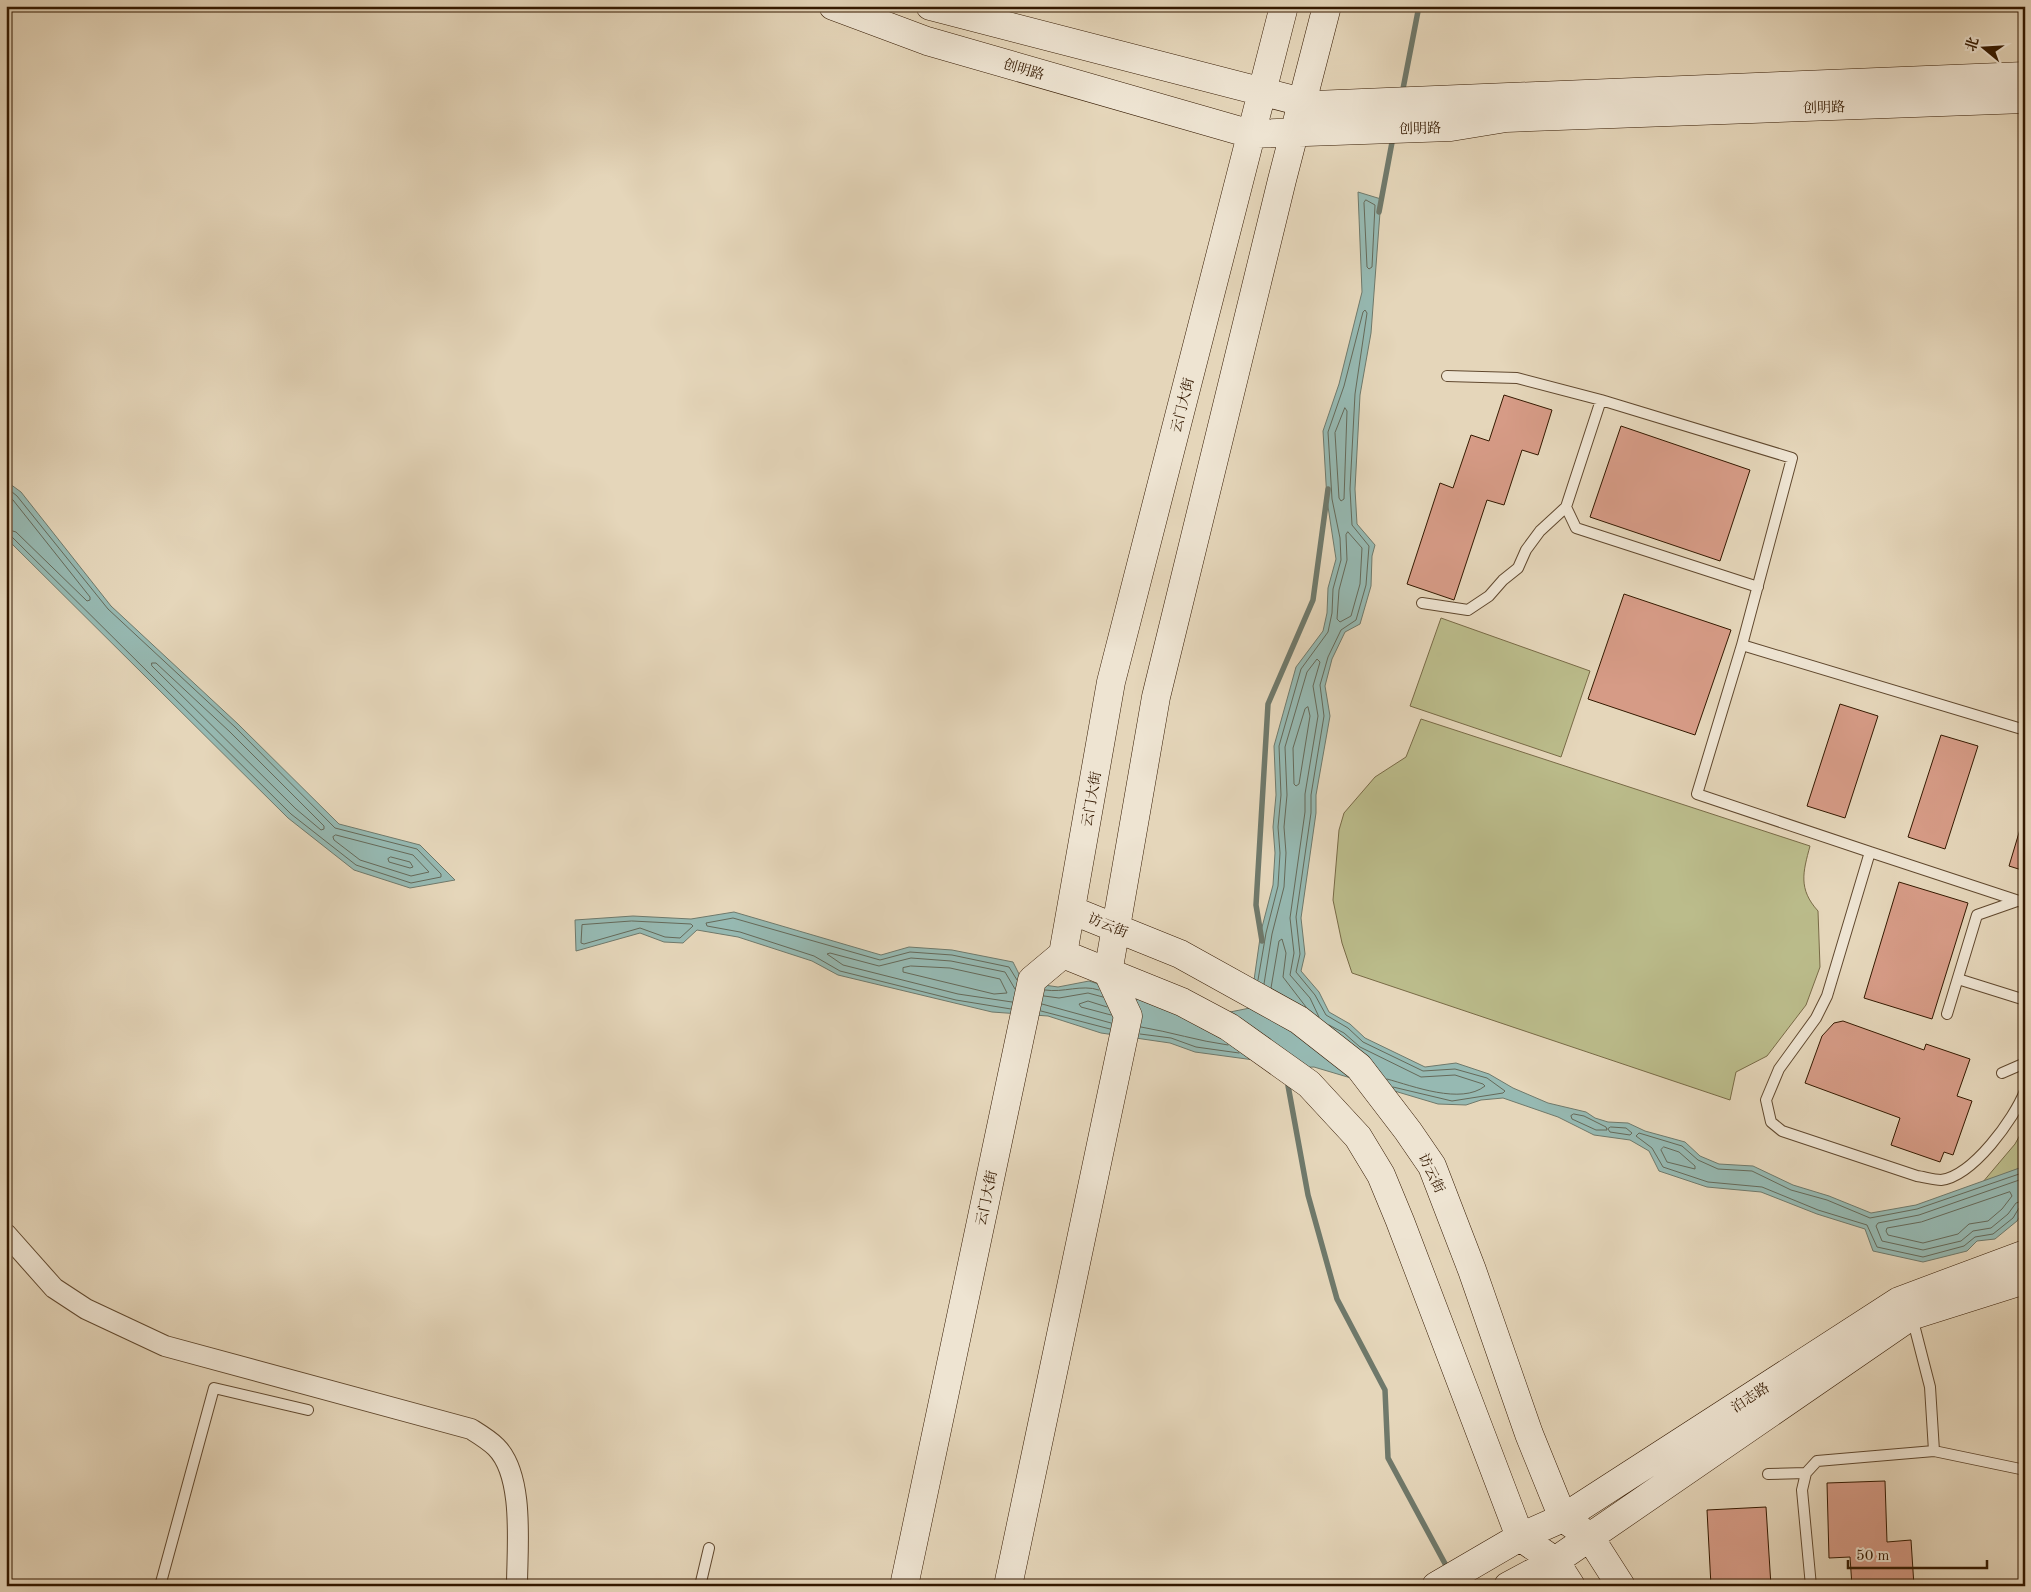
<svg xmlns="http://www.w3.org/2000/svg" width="2031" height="1592" viewBox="0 0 2031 1592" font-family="'Old Standard TT','Noto Serif SC',serif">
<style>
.green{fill:#bbbc8b;stroke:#786a46}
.water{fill:#96b9b2;stroke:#6f796b}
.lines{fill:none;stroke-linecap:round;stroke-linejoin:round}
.shore{stroke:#656959;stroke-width:1}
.stream{stroke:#6f796b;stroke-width:5.5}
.building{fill:#d69b86;stroke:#341900}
.lane-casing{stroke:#60482e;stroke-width:12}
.street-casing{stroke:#60482e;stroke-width:22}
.secondary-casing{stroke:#341900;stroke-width:29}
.lane{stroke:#eee4d2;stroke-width:10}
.street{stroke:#eee4d2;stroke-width:20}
.secondary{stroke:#eee4d2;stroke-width:28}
.labels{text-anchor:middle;stroke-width:4;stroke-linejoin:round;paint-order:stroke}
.street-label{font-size:14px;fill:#341900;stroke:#eee4d2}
</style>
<rect width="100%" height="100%" fill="#e5d6ba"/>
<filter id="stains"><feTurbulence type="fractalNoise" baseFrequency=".004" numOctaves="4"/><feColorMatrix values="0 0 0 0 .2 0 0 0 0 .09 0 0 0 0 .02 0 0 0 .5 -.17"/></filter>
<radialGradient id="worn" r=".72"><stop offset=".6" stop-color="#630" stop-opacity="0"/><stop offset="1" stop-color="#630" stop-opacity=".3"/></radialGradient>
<path class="green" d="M1441 618 1590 671 1561 757 1410 706Z
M1421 719 1810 846C1803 872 1798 889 1818 911L1820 967 1806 1005 1767 1056 1736 1072 1730 1100 1352 973 1342 943 1333 900 1339 830 1344 813 1375 777 1406 757Z
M2025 1126V1166L1982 1183 2015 1144Z"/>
<path class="water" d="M1358 192 1381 199 1371 333 1360 395 1355 489 1357 524 1375 545 1372 556 1371 586 1360 624 1345 632 1332 659 1325 686 1330 716 1316 795V813L1301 918 1305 954 1301 971 1319 992 1329 1012 1350 1024 1365 1038 1425 1067 1456 1063 1489 1074 1513 1088 1548 1103 1586 1112 1595 1118 1608 1122 1628 1123 1645 1131 1685 1142 1700 1156 1719 1164 1753 1166 1793 1185 1829 1196 1871 1213 1916 1205 2025 1166V1209L2017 1221 1995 1239 1977 1241 1967 1251 1923 1262 1873 1251 1865 1229 1817 1214 1761 1192 1707 1187 1659 1171 1649 1151 1630 1140 1594 1135 1558 1117 1503 1098 1481 1100 1466 1105 1438 1104 1314 1067 1283 1068 1254 1060 1195 1052 1170 1043 1101 1033 1048 1016 992 1012 838 975 812 961 738 937 697 930 683 943 664 942 640 933 576 951 575 920 633 916 691 919 734 912 881 955 909 947 952 950 1013 962 1023 982 1058 987 1089 981 1167 1006 1230 1012 1250 1008 1261 931 1273 885 1275 853 1273 827 1276 795 1274 746 1296 667 1323 631 1327 613 1328 588 1336 559 1327 500 1323 431 1339 384 1362 292Z
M6 481 21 492 111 606 238 724 339 824 420 845 455 880 410 888 354 870 288 818 6 538Z"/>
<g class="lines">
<path class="shore" d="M1366 200 1375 205 1372 267 1369 269 1367 267 1364 203Z
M1345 408 1347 411 1344 499 1341 501 1339 498 1335 433Z
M6 487 17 496 108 609 235 727 335 828 417 849 441 874V877L411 883 356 865 291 814 12 537 6 535
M6 495 13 500 90 597V600L87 601 16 532 6 529
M1348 532 1362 548 1360 584 1351 616 1340 622 1337 619 1339 590 1347 560 1346 535Z
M152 663H156L230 732 324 826V829L321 830 296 809 152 666Z
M1308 707 1310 716 1299 784 1296 786 1294 784 1293 748 1305 709Z
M336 835 413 855 429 872 411 876 360 860 334 840 333 837Z
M391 857 410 862 413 867 410 868 389 862 388 859Z
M632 921 691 924 693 926 680 938 665 937 640 928 584 944 581 943 582 925Z
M911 966 950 968 1000 979 1007 993 994 994 903 972V968Z
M1258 980 1266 933 1278 886 1280 853 1278 827 1281 795 1279 746 1301 669 1328 632 1332 613 1333 589 1341 560 1340 538 1332 499 1328 432 1344 386 1363 312 1365 310 1367 313 1355 394 1350 489 1352 525 1369 546 1366 585 1356 620 1341 630 1328 657 1320 685 1324 716 1311 795V813L1296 917 1300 954 1296 972 1315 995 1326 1015 1348 1028 1363 1042 1423 1071 1455 1069 1487 1078 1505 1091 1503 1093 1452 1101 1393 1087
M1264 984 1272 934 1284 887 1286 853 1284 827 1287 795 1285 747 1307 672 1317 659 1320 662 1313 686 1318 716 1305 794V812L1290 918 1294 953 1290 975 1310 998 1319 1017
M1271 988 1279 941 1282 939 1286 953 1283 977 1306 1007
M1045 990C1064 993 1081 984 1099 990
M1044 996 1059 998 1088 993 1103 997
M1012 1002 958 994 843 965 827 954 830 953 879 966 911 958 951 961 1005 972 1015 989
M1042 1004 1111 1023
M1107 1007 1088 1001 1079 1004 1081 1007 1111 1015
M1011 1009 956 1000 840 971 814 956 740 932 707 926 706 923 733 918 880 960 910 952 952 955 1009 967 1017 980
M1041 1011 1110 1029
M1329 1025 1344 1033 1360 1047 1421 1077 1455 1075 1483 1084 1485 1086C1461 1105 1413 1086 1387 1079
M1141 1027C1171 1032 1198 1041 1228 1045
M1140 1034 1171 1038 1196 1047 1239 1053
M1574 1114 1584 1116 1606 1127 1607 1130H1596L1572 1119 1571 1116Z
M1611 1127 1626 1128 1632 1133 1630 1135 1610 1132 1608 1129Z
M1664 1147 1679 1152 1695 1166V1169L1667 1162 1661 1150Z
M2025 1172 1917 1209 1870 1218 1827 1200 1791 1190 1752 1171 1718 1169 1698 1160 1682 1146 1639 1133 1636 1136 1652 1148 1663 1167 1708 1182 1762 1187 1818 1210 1867 1225 1877 1247 1923 1257 1964 1246 1975 1237 1993 1234 2013 1218 2019 1208 2025 1207
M2025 1178 1919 1215 1878 1223 1876 1226 1882 1241 1923 1250 1961 1241 1973 1231 1991 1228 2008 1214 2016 1203 2025 1200
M2010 1192 2012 1196 2002 1209 1988 1221 1969 1224 1958 1234 1923 1243 1888 1235 1886 1231 1887 1228 1921 1222Z"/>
<path class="stream" d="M1402 94 1419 6
M1379 212 1393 137
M1262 941 1256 905 1268 704 1313 600 1328 489
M1287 1080 1308 1195 1337 1299 1385 1390 1388 1458 1449 1571"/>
</g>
<path class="building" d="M1504 395 1552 410 1538 455 1522 450 1504 505 1487 500 1454 600 1407 584 1440 483 1453 488 1471 435 1489 441Z
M1621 426 1750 470 1720 561 1590 517Z
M1624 594 1731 630 1695 735 1588 699Z
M1840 704 1878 716 1845 818 1807 806Z
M1941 735 1978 746 1945 849 1908 837Z
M2021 826H2025V871L2009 866Z
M1899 882 1968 903 1932 1019 1864 998Z
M1843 1021 1924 1050 1926 1044 1970 1059 1957 1096 1972 1101 1953 1155 1944 1152 1940 1162 1891 1145 1900 1118 1805 1083 1822 1036 1834 1023Z
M1885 1481 1887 1542 1911 1540 1914 1586H1852L1850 1557 1829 1558 1827 1483Z
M1766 1507 1771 1586H1711L1707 1510Z"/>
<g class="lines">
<defs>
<path id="lane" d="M1447 376 1517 378 1601 400
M1422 603 1468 610 1489 596 1503 580 1518 568 1526 550 1540 531 1566 507
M1742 645 1792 458 1601 400 1566 507 1576 528 1758 587
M1870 852 1697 794 1742 645 2025 730
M2025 903 1870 852 1827 996 1816 1018 1779 1069 1766 1100 1771 1122 1782 1131 1917 1176C1924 1177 1934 1180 1941 1180 1973 1176 2014 1119 2025 1091
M1958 979 2025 1000
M1947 1014 1977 915 2017 901
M2002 1073 2025 1063
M1912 1317 1930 1387 1934 1451
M1768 1474 1806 1473
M160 1586 214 1388 308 1410
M700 1586 709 1548
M1811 1586 1802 1490 1806 1473 1817 1461 1934 1451 2025 1470"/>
<path id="street" d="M6 1234 54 1288 86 1309 165 1346 471 1429C479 1434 489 1440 496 1447 525 1476 517 1548 517 1586"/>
<path id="secondary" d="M833 6 927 41 1251 134 1451 127 1506 118 2025 99
M930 6 1314 105 2025 76
M1071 910 1180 954 1299 1020 1359 1067 1408 1131 1432 1166 1472 1270 1529 1434 1563 1518 1589 1536 1621 1586
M1063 954 1182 1002 1229 1027 1309 1084 1358 1137 1381 1175 1400 1221 1520 1537 1555 1561 1571 1586
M904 1586 1032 980 1063 954 1111 682 1284 6
M1008 1586 1128 1016 1108 973 1156 697 1282 180 1327 6
M1436 1586 1520 1537 1563 1518 1899 1301 2025 1254
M1508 1586 1555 1561 1911 1316 2025 1280"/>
</defs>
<use href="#lane" class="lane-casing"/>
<use href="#street" class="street-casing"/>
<use href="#secondary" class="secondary-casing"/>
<use href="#lane" class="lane"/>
<use href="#street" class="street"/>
<use href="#secondary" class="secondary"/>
</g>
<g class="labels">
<g class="street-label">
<text transform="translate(1024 69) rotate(16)" y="5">创明路</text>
<text transform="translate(1824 107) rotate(-2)" y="5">创明路</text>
<text transform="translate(1420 128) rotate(-2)" y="5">创明路</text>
<text transform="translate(1182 405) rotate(-76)" y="5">云门大街</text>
<text transform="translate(1091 799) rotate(-80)" y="5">云门大街</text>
<text transform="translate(1108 925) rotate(22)" y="5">访云街</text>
<text transform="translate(1432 1173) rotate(64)" y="5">访云街</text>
<text transform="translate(986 1198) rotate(-78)" y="5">云门大街</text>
<text transform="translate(1750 1397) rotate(-33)" y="5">泊志路</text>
</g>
</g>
<rect width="2031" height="1592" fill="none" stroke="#e5d6ba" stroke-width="25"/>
<rect x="8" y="8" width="2016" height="1577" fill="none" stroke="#341900" stroke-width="2.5"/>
<rect x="12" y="12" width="2006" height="1567" fill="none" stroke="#341900"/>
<g transform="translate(1984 48) rotate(288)" stroke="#eee4d2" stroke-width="4" paint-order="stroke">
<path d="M0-4L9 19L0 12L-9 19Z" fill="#341900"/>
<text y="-8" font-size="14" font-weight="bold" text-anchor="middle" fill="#341900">北</text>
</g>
<path d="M1848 1560v8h139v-8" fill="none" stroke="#341900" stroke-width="2.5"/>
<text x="1856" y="1560" font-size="15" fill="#341900" stroke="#eee4d2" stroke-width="4" paint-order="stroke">50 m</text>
<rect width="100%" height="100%" filter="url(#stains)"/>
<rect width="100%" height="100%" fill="url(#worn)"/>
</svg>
